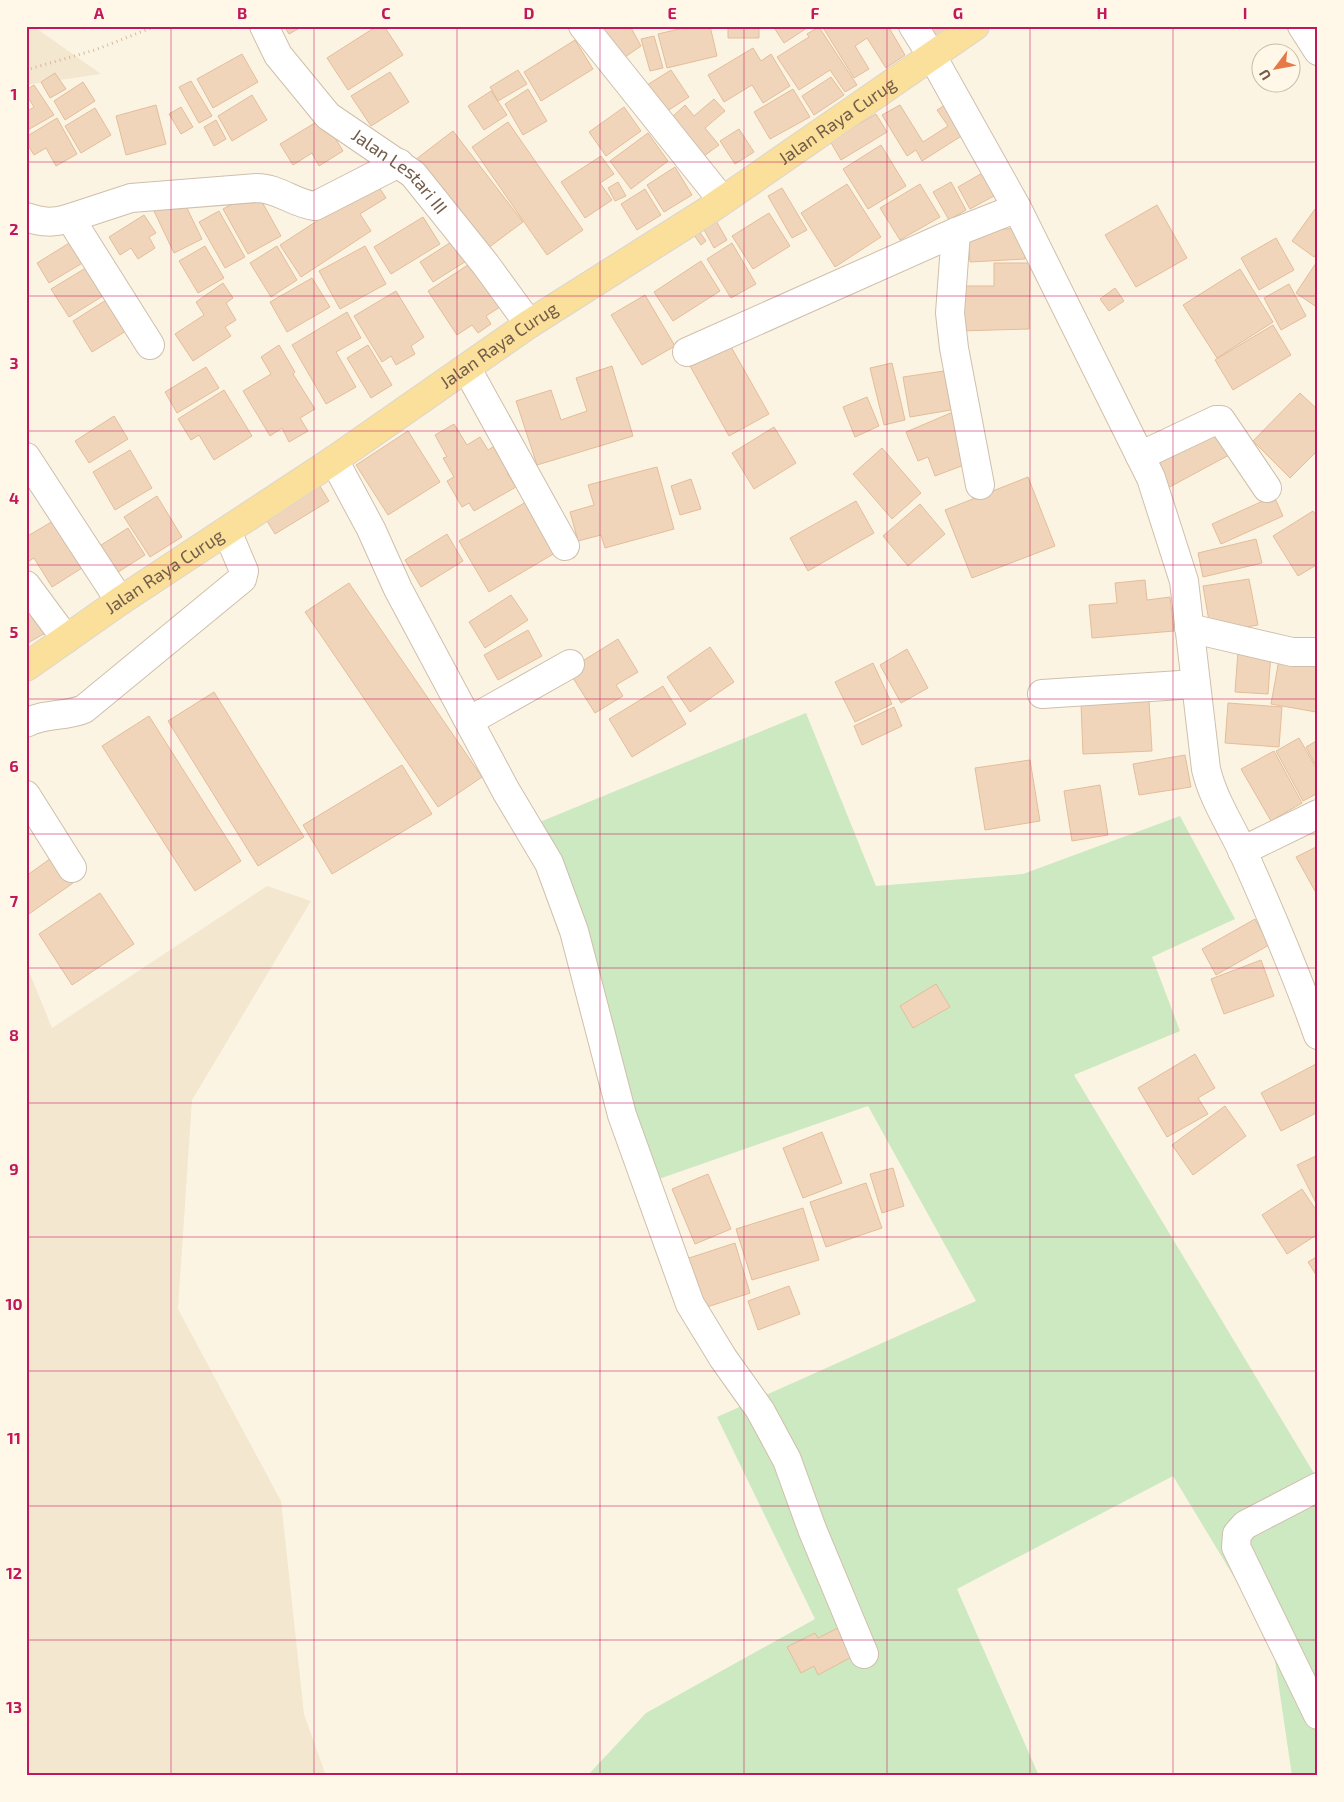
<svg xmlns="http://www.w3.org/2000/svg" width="1344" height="1802" viewBox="0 0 1344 1802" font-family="'Exo 2',sans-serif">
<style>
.residential{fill:#f3e7d0}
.green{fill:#cde9c1}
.building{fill:#f1d5ba;stroke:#e3bd9a}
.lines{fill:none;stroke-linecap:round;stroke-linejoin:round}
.minor-casing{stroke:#cfbfac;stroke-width:30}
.major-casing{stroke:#dbd5d0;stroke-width:30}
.path{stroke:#d5b99d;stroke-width:3;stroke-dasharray:1 4;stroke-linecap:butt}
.minor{stroke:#fff;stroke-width:28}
.major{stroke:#fae09b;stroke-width:28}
.grid{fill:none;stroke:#c2185b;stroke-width:1;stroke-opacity:0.55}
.labels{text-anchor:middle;stroke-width:4.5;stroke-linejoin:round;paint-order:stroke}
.street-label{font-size:18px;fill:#735c49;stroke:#fff8e8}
.neatline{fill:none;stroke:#c2185b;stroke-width:2}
.grid-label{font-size:16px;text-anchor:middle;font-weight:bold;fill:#c2185b}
</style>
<rect width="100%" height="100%" fill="#fcf4e2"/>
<path class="residential" d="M26 26H33L101 74 26 85Z
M267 886 311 901 192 1100 178 1309 281 1501 304 1714 326 1776H26V964L52 1028Z"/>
<path class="green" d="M806 713 876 886 1023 874 1180 816 1235 919 1152 957 1180 1031 1074 1075 1318 1480V1776H1292L1272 1640 1173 1476 957 1589 1039 1776H587L646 1713 815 1619 717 1417 976 1301 868 1106 636 1187 530 826Z"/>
<path class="building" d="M284 26H303L289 34Z
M377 26H384L403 55 348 90 327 58Z
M597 26H630L641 46 618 62Z
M692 26H710L717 56 667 68 658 34Z
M728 26H759V38H728Z
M773 26H810L784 43Z
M822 26H888L905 55 886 68 867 38 855 46 869 69 854 78Z
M921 26H954L930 41Z
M819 27 857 85 845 92 830 70 799 90 777 57 809 37 807 34Z
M654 36 663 68 650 71 641 39Z
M575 40 593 69 541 101 524 72Z
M753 48 761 61 771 54 790 86 763 103 752 85 724 102 708 75Z
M242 54 258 82 213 108 197 79Z
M518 70 527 84 498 101 490 87Z
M671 70 689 97 661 115 644 87Z
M390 72 409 102 371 126 351 96Z
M55 73 66 89 50 98 41 82Z
M831 77 844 95 814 115 802 96Z
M191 81 212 116 199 123 179 87Z
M83 82 95 101 65 120 54 101Z
M34 85 54 115 26 131V112L34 107 26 94V90Z
M528 89 547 121 523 135 505 104Z
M793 89 810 117 770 139 754 112Z
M491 91 507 115 484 130 468 106Z
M252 95 267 120 232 141 218 116Z
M714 99 725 111 705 128 719 145 700 159 669 120 685 105 694 116Z
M953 100 963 135 922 161 916 150 907 156 882 115 900 105 923 142 948 126 937 110Z
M156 105 166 144 126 155 116 116Z
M181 107 193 127 181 134 169 114Z
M624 107 641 131 606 156 589 132Z
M95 108 111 135 81 153 65 126Z
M876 114 887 132 841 160 830 141Z
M57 118 77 154 56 166 46 148 34 155 26 142V137Z
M323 118 343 151 319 166 312 153 293 165 280 144Z
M216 120 226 139 214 146 204 127Z
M508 122 583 230 547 255 472 147Z
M739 129 754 152 735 164 720 141Z
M453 131 523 222 484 251 415 160Z
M648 133 668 161 631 189 610 161Z
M881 145 906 186 868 209 843 169Z
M601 156 614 174 600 183 612 200 585 218 561 182Z
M675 167 692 195 664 212 647 185Z
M991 168 1003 191 970 209 958 187Z
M373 178 386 198 360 214 371 231 301 277 280 245 343 204Z
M618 182 626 196 615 201 608 188Z
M951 182 966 210 949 220 933 192Z
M847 184 881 237 835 267 801 213Z
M920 184 940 217 900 240 880 208Z
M782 188 807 230 792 238 768 196Z
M645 189 661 215 637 230 621 204Z
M256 191 281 236 248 254 223 209Z
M182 198 202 239 174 253 154 211Z
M1157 205 1187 258 1136 287 1105 235Z
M1318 205V252L1314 257 1292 241Z
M219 211 245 257 225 268 199 222Z
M769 213 790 246 753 269 732 236Z
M144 215 156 233 149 237 155 248 138 259 131 248 120 255 109 237Z
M423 217 440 244 391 274 374 247Z
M715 219 727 240 714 248 702 226Z
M697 228 706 241 701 245 691 231Z
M1023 228 1025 259 970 262 968 231Z
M79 237 91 258 49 283 37 263Z
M459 237 471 258 433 282 420 262Z
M1276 238 1294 270 1259 290 1241 258Z
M732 243 756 284 731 298 707 259Z
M205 246 224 278 198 293 179 261Z
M277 246 297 280 271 297 250 263Z
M365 246 386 284 340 309 319 271Z
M1318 260V308L1296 293Z
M474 261 503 305 486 316 491 324 478 333 472 325 457 335 428 291Z
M701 261 720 291 673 321 654 292Z
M94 263 111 291 69 317 51 289Z
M994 263H1030L1029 329 959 331 958 286H994Z
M1240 269 1273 322 1217 358 1183 305Z
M312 278 330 307 287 332 270 302Z
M223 283 233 298 226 303 236 320 225 327 231 336 193 361 175 334 204 315 196 302Z
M1289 284 1306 316 1281 330 1264 298Z
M1115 288 1124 301 1109 311 1100 299Z
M396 291 424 337 411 346 415 354 396 365 391 356 382 362 354 316Z
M114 295 134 326 92 352 73 321Z
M645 295 675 346 642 365 611 315Z
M347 312 361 338 336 352 356 387 326 404 292 345Z
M1273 325 1291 355 1233 390 1215 360Z
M279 345 295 372 293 374 315 409 300 418 308 431 289 442 282 428 270 436 243 391 271 374 261 357Z
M368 345 392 385 371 398 347 358Z
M730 345 769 414 729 436 690 366Z
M892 363 905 420 884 425 870 368Z
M612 366 633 436 537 465 516 401 551 390 561 420 587 411 576 378Z
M206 367 219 388 177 413 165 392Z
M944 371 951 410 910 417 903 377Z
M224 390 252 436 214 460 199 435 191 440 178 419Z
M1300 393 1318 410V450L1290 478 1253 441Z
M867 397 879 426 855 437 843 407Z
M953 412 972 462 935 476 928 457 918 461 906 432Z
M114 416 128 439 89 463 75 441Z
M454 424 467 445 480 437 488 450 501 442 517 467 507 473 516 487 474 511 469 503 462 507 447 481 454 477 443 458 447 457 435 435Z
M1216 426 1231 454 1164 490 1149 462Z
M774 427 796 463 754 489 732 453Z
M408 431 440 482 388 515 356 465Z
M882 448 921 493 892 519 853 474Z
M130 450 152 488 115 510 93 472Z
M657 467 674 529 605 548 601 535 578 541 570 512 594 505 588 485Z
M1028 477 1055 546 972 578 945 510Z
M691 479 701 509 680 515 671 486Z
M318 483 329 501 275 534 264 516Z
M157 496 182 537 150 557 124 517Z
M1274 496 1283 516 1221 544 1212 524Z
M856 501 874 533 808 571 790 538Z
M526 502 555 553 489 592 459 541Z
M920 504 945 534 908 566 883 536Z
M1313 511 1318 518V564L1298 576 1273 536Z
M53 521 82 568 52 587 34 558 26 563V537Z
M128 528 145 555 115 574 98 547Z
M447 534 463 561 421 587 405 560Z
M1256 539 1262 563 1203 577 1198 553Z
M1249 579 1258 625 1211 633 1203 586Z
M1145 580 1147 600 1170 597 1174 631 1092 638 1089 605 1117 603 1115 583Z
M349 583 482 777 438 807 305 612Z
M511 595 528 620 485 648 469 622Z
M26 596 47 632 26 644Z
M528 630 542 656 498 680 484 655Z
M618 639 638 672 616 685 623 696 595 713 568 670Z
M710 647 734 682 690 712 667 677Z
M907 649 928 688 901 703 880 665Z
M1238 651 1271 653 1268 694 1235 692Z
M1280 654 1318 660 1316 712 1271 704Z
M873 663 892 704 855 722 835 682Z
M663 686 686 724 632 757 609 719Z
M214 692 304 837 258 866 168 721Z
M1149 701 1152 751 1083 754 1081 704Z
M1228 703 1282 707 1279 747 1225 743Z
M894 707 902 726 862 745 854 726Z
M149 716 241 861 195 891 102 746Z
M1299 738 1318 771V793L1303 801 1276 751Z
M1318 740V769L1306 747Z
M1274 751 1302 803 1271 821 1241 769Z
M1185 755 1191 787 1139 795 1133 764Z
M1030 760 1040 821 985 830 975 768Z
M402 765 432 814 332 874 303 825Z
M1100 785 1108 835 1072 841 1064 791Z
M1318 846V890L1315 891 1296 857Z
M54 856 73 883 26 916V876Z
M100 893 134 944 72 985 39 934Z
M1255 919 1269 945 1216 975 1202 949Z
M1261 960 1274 996 1224 1014 1211 979Z
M936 984 950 1007 913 1028 900 1006Z
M1195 1054 1215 1088 1198 1098 1208 1114 1167 1137 1138 1088Z
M1318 1063V1112L1281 1131 1261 1093Z
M1225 1106 1246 1136 1193 1175 1172 1145Z
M822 1132 842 1183 803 1198 783 1148Z
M1318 1155V1207L1297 1165Z
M893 1168 904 1206 882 1213 870 1174Z
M708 1174 731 1229 695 1244 672 1189Z
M866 1183 882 1228 826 1247 810 1202Z
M1302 1189 1318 1213V1234L1287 1254 1262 1215Z
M803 1208 819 1260 752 1280 736 1229Z
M735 1243 750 1293 701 1309 686 1259Z
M1318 1256V1278L1308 1262Z
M789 1286 800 1314 758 1330 748 1301Z
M844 1625 859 1653 818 1675 814 1666 801 1673 787 1647 815 1633 818 1638Z"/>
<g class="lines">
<defs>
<g id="minor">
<path id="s1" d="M264 26 278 55 328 116 413 174 486 265 529 324"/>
<path d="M583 26 722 200"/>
<path d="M913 26 932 56 1017 208 1151 478 1184 581 1206 769C1213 799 1230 824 1243 852 1270 912 1296 973 1318 1035"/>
<path d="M1302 26 1318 51"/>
<path d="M26 217C43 223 54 223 70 218"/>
<path d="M956 232 950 313 954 348 980 485"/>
<path d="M150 345 70 218 131 198 257 188C278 188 295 204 315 206L399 163"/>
<path d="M687 352 956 232 1017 208"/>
<path d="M467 369 565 546"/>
<path d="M1140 456 1216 420H1221L1267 488"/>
<path d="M26 457 120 601"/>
<path d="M334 460 371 529 398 589 506 791 549 863 574 931 622 1115 690 1304 723 1358 760 1410 787 1460 812 1529 864 1654"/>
<path d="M26 585 66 639"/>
<path d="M1189 628 1292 652H1318"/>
<path d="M1042 694 1196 684"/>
<path d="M469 721 570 664"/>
<path d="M26 723C44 713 66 717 84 709L242 579 244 571 227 531"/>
<path d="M26 795 72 868"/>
<path d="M1242 851 1318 814"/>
<path d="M1318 1487 1245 1525 1237 1534 1236 1547 1318 1715"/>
</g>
<g id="major">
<path id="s2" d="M26 667 120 601 334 460 529 324 709 210 975 26"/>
</g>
</defs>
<use href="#minor" class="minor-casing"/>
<use href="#major" class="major-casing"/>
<path class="path" d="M26 70 95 50 156 26"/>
<use href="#minor" class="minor"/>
<use href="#major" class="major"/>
</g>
<path class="grid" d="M171 26V1776M314 26V1776M457 26V1776M600 26V1776M744 26V1776M887 26V1776M1030 26V1776M1173 26V1776M26 162H1318M26 296H1318M26 431H1318M26 565H1318M26 699H1318M26 834H1318M26 968H1318M26 1103H1318M26 1237H1318M26 1371H1318M26 1506H1318M26 1640H1318"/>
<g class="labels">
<g class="street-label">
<text dy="6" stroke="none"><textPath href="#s2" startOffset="978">Jalan Raya Curug</textPath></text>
<text dy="6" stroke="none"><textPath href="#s1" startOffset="202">Jalan Lestari III</textPath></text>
<text dy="6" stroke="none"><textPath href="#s2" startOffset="572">Jalan Raya Curug</textPath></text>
<text dy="6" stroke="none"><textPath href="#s2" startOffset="168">Jalan Raya Curug</textPath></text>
</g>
</g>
<rect width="1344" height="1802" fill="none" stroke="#fff8e8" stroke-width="55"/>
<g transform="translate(1276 68) rotate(238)"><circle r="24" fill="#fff8e8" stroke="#c7baa8"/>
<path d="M0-4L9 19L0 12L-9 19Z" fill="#e57a48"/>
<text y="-8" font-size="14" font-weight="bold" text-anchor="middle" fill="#735c49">U</text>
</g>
<rect x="28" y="28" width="1288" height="1746" class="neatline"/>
<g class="grid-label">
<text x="99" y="19">A</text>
<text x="242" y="19">B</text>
<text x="386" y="19">C</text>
<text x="529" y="19">D</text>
<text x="672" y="19">E</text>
<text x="815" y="19">F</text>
<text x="958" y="19">G</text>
<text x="1102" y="19">H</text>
<text x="1245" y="19">I</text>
<text x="14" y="100">1</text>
<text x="14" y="235">2</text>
<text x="14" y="369">3</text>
<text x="14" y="504">4</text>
<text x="14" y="638">5</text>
<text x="14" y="772">6</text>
<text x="14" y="907">7</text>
<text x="14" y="1041">8</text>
<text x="14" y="1175">9</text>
<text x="14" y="1310">10</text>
<text x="14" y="1444">11</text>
<text x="14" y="1579">12</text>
<text x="14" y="1713">13</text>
</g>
</svg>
